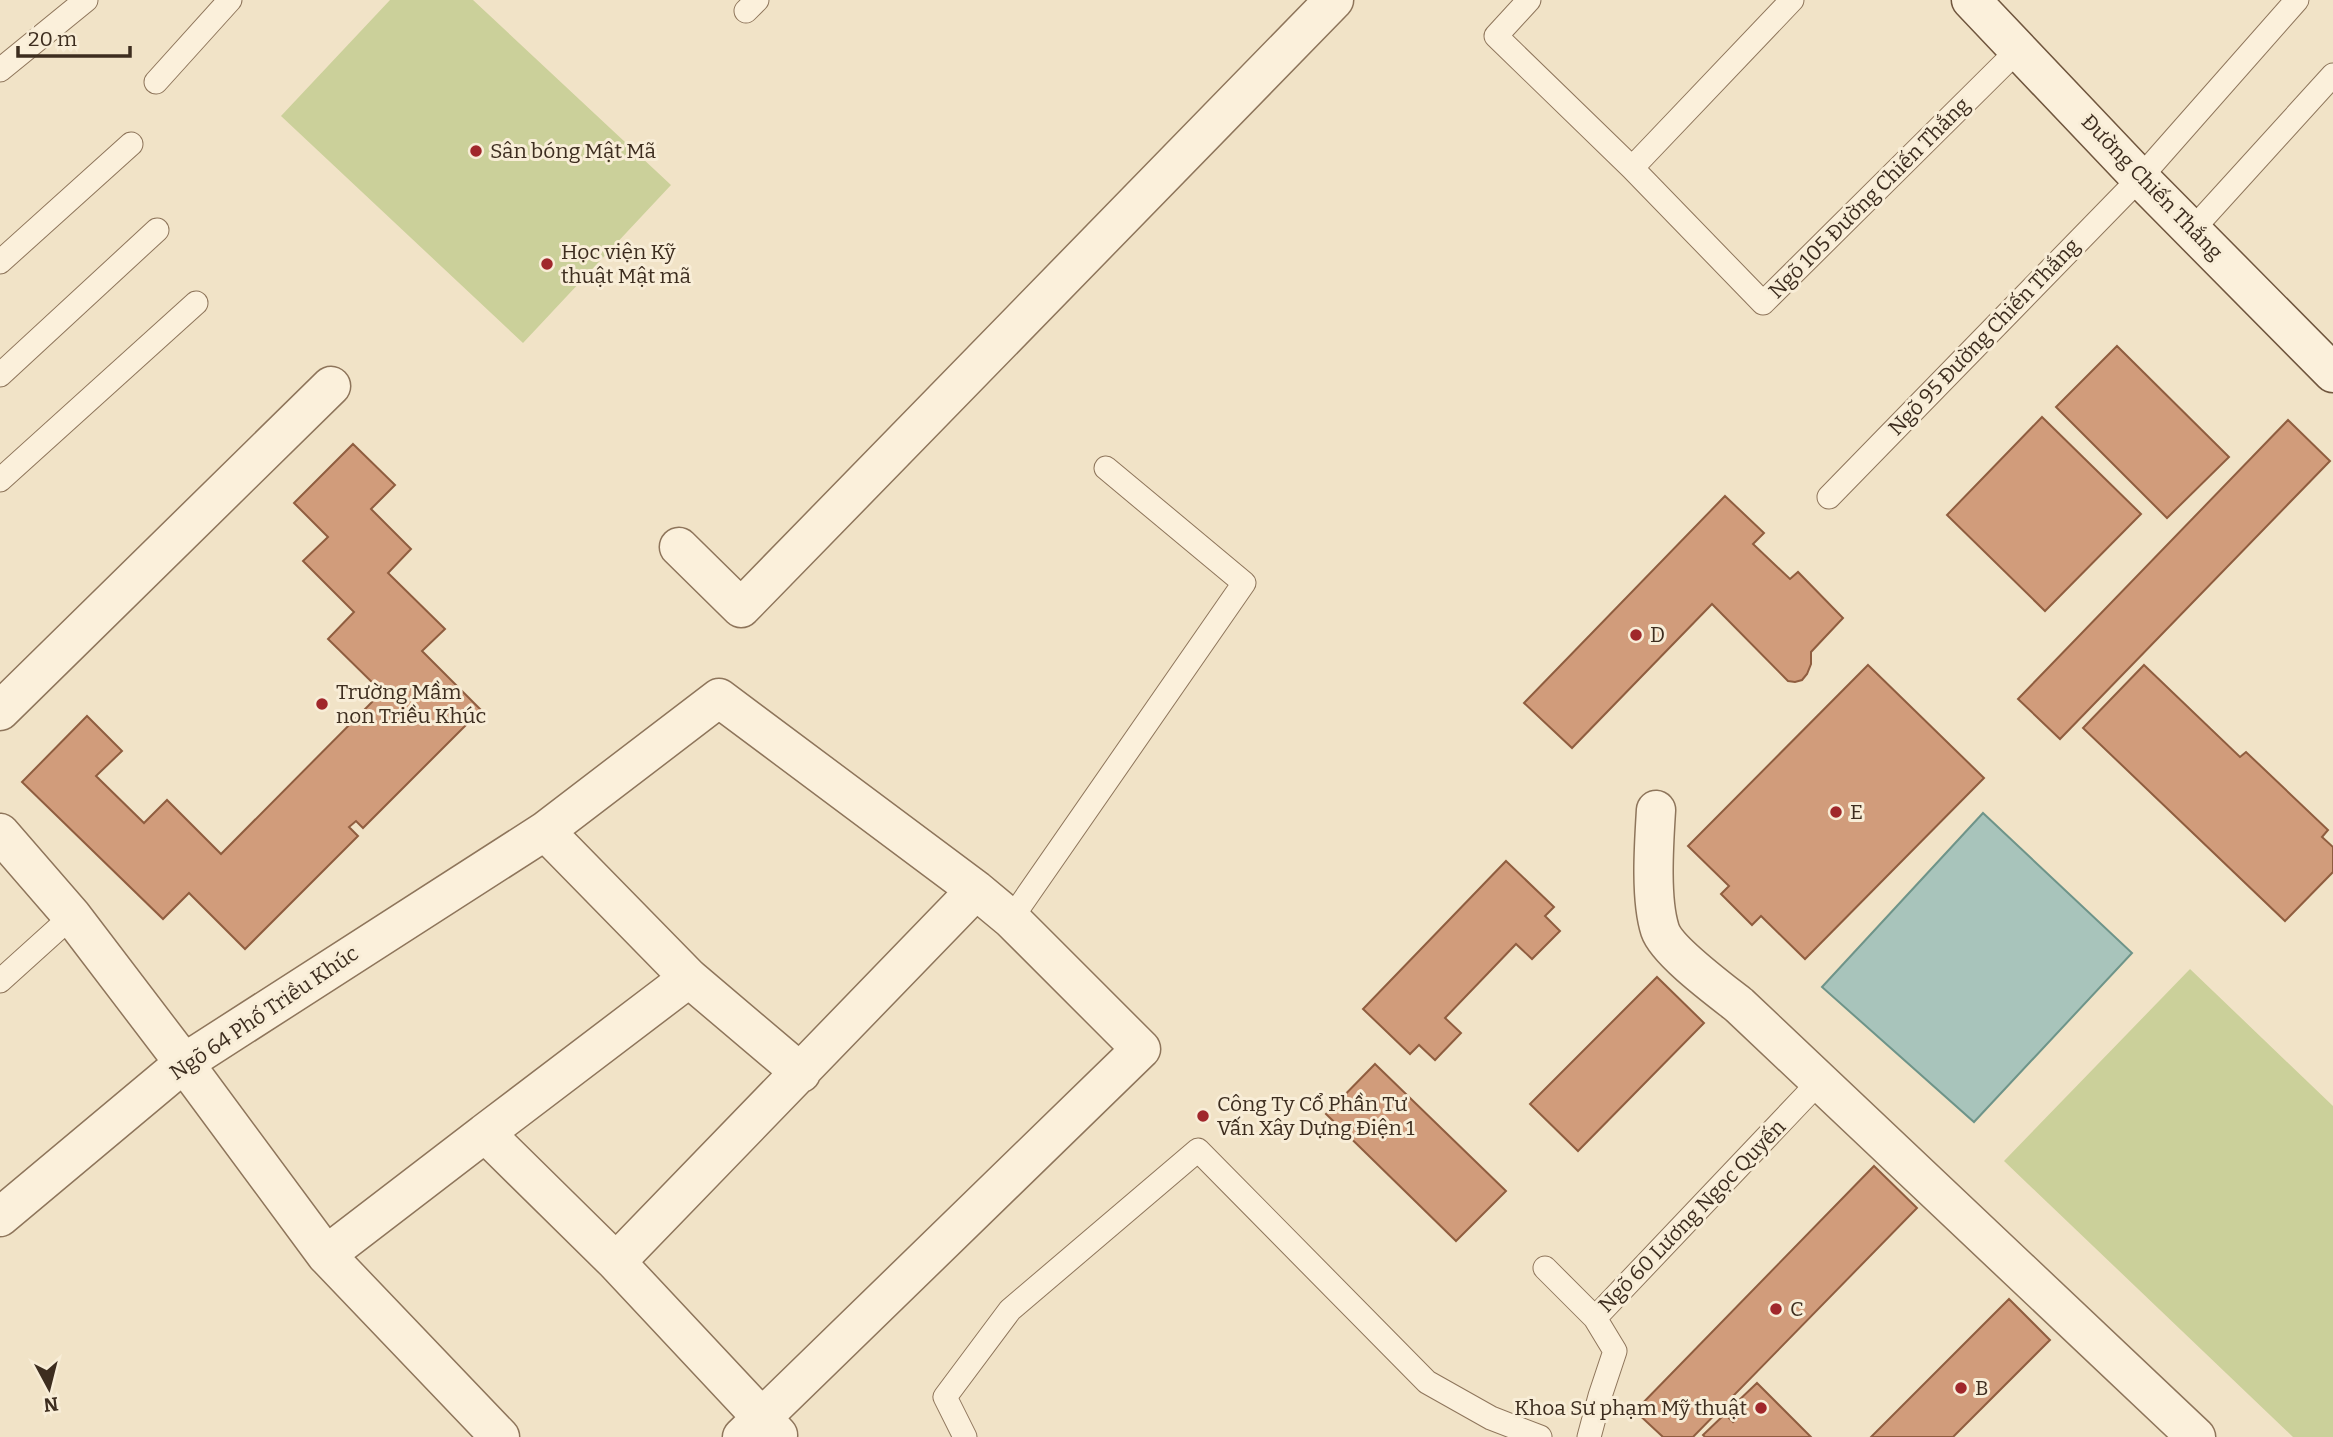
<svg xmlns="http://www.w3.org/2000/svg" width="2333" height="1437" viewBox="0 0 2333 1437" font-family="Bitter,serif">
<style>
.green{fill:#cbd09a}
.water{fill:#a8c4bb;stroke:#6e9489;stroke-width:2}
.building{fill:#d19c7b;stroke:#8f5d3f;stroke-width:2}
.lines{fill:none;stroke-linecap:round;stroke-linejoin:round}
.lane-casing{stroke:#8e755b;stroke-width:25}
.street-casing{stroke:#8e755b;stroke-width:41}
.secondary-casing{stroke:#70563e;stroke-width:41}
.lane{stroke:#fbf0db;stroke-width:23}
.street{stroke:#fbf0db;stroke-width:38}
.secondary{stroke:#fbf0db;stroke-width:38}
.poi-dot{fill:#a0272b;stroke:#f8edd7;stroke-width:2.5}
.labels{text-anchor:middle;stroke-width:6;stroke-linejoin:round;paint-order:stroke}
.poi-label{font-size:21px;fill:#3d2d1f;stroke:#f8edd7;text-anchor:start}
.street-label{font-size:21px;fill:#3d2d1f;stroke:#f8edd7}
</style>
<rect width="100%" height="100%" fill="#f1e3c7"/>
<path class="green" d="M390 0H473L671 185 523 343 281 116Z
M2190 969 2333 1106V1437H2293L2004 1161Z"/>
<path class="water" d="M1983 813 2132 953 1974 1122 1822 987Z"/>
<path class="building" d="M2117 346 2229 457 2167 518 2056 407Z
M2042 417 2141 514 2045 611 1947 515Z
M2288 420 2330 461 2060 739 2018 699Z
M353 444 395 485 371 509 411 549 388 573 445 629 422 651 481 710 363 828 356 821 349 827 358 836 245 949 189 893 163 919 22 782 87 716 122 751 96 776 144 823 167 800 221 854 382 692 328 639 354 612 303 561 328 537 294 503Z
M1725 496 1764 533 1753 544 1790 579 1798 572 1843 618 1811 652V664L1807 674 1802 680 1795 682 1788 681 1712 604 1572 748 1524 703Z
M1868 665 1984 778 1805 959 1761 916 1752 925 1721 894 1729 886 1688 846Z
M2144 665 2240 757 2246 752 2328 830 2322 837 2333 847V872L2285 921 2083 728Z
M1506 861 1554 907 1545 916 1560 931 1532 959 1516 944 1445 1018 1461 1033 1435 1060 1419 1045 1410 1054 1363 1009Z
M1657 977 1704 1023 1578 1151 1530 1104Z
M1375 1064 1506 1191 1456 1241 1326 1114Z
M1874 1166 1917 1208 1693 1437H1663L1635 1411Z
M2009 1299 2050 1340 1953 1437H1871Z
M1757 1383 1811 1437H1705L1703 1435 1725 1414 1733 1422 1743 1412 1735 1404Z"/>
<g class="lines">
<defs>
<path id="lane" d="M1529 0 1496 36 1632 168 1792 0
M746 11 757 0
M0 70 86 0
M156 82 230 0
M1632 168 1763 303 2019 49
M2193 229 2333 75
M0 262 131 144
M0 375 157 230
M0 480 196 303
M1829 497 2140 178 2297 0
M1011 919 1244 583 1106 468
M0 981 72 916
M1545 1268 1595 1318
M965 1437 945 1397 1010 1310 1198 1150 1427 1382 1491 1418 1540 1437
M1589 1437 1600 1396 1615 1351 1595 1318 1819 1082"/>
<path id="street" d="M679 547 741 608 1334 0
M0 711 331 386
M1656 810C1654 843 1650 899 1660 930 1667 951 1720 990 1739 1005L2196 1437
M545 831 689 978 801 1073
M0 833 72 916 184 1063 326 1255 500 1437
M689 978 485 1133 616 1262 778 1435
M0 1217 184 1063 545 831 719 698 976 890 1011 919 1141 1049 742 1437
M326 1255 485 1133
M616 1262 976 890"/>
<path id="secondary" d="M1971 0 2140 178 2333 373"/>
</defs>
<use href="#lane" class="lane-casing"/>
<use href="#street" class="street-casing"/>
<use href="#secondary" class="secondary-casing"/>
<use href="#lane" class="lane"/>
<use href="#street" class="street"/>
<use href="#secondary" class="secondary"/>
</g>
<g class="poi-dot">
<circle cx="476" cy="151" r="7"/>
<circle cx="547" cy="264" r="7"/>
<circle cx="1636" cy="635" r="7"/>
<circle cx="322" cy="704" r="7"/>
<circle cx="1836" cy="812" r="7"/>
<circle cx="1203" cy="1116" r="7"/>
<circle cx="1776" cy="1309" r="7"/>
<circle cx="1961" cy="1388" r="7"/>
<circle cx="1761" cy="1408" r="7"/>
</g>
<g class="labels">
<g class="poi-label">
<text x="490" y="158">Sân bóng Mật Mã</text>
<text x="561" y="259">Học viện Kỹ<tspan x="561" dy="24">thuật Mật mã</tspan></text>
<text x="1650" y="642">D</text>
<text x="336" y="699">Trường Mầm<tspan x="336" dy="24">non Triều Khúc</tspan></text>
<text x="1850" y="819">E</text>
<text x="1217" y="1111">Công Ty Cổ Phần Tư<tspan x="1217" dy="24">Vấn Xây Dựng Điện 1</tspan></text>
<text x="1790" y="1316">C</text>
<text x="1975" y="1395">B</text>
<text x="1747" y="1415" text-anchor="end">Khoa Sư phạm Mỹ thuật</text>
</g>
<g class="street-label">
<text transform="translate(2152 187) rotate(46)" y="7">Đường Chiến Thắng</text>
<text transform="translate(1869 198) rotate(-45)" y="7">Ngõ 105 Đường Chiến Thắng</text>
<text transform="translate(1984 337) rotate(-46)" y="7">Ngõ 95 Đường Chiến Thắng</text>
<text transform="translate(264 1013) rotate(-34)" y="7">Ngõ 64 Phố Triều Khúc</text>
<text transform="translate(1692 1216) rotate(-46)" y="7">Ngõ 60 Lương Ngọc Quyến</text>
</g>
</g>
<g transform="translate(49 1388) rotate(173)" stroke="#f8edd7" stroke-width="5" paint-order="stroke">
<path d="M0-5L12 26L0 18L-12 26Z" fill="#3d2d1f"/>
<text y="-10" font-size="19" font-weight="bold" text-anchor="middle" fill="#3d2d1f">N</text>
</g>
<path d="M18 46v10h112v-10" fill="none" stroke="#3d2d1f" stroke-width="3.5"/>
<text x="28" y="46" font-size="21" fill="#3d2d1f" stroke="#f8edd7" stroke-width="5" paint-order="stroke">20 m</text>
</svg>
